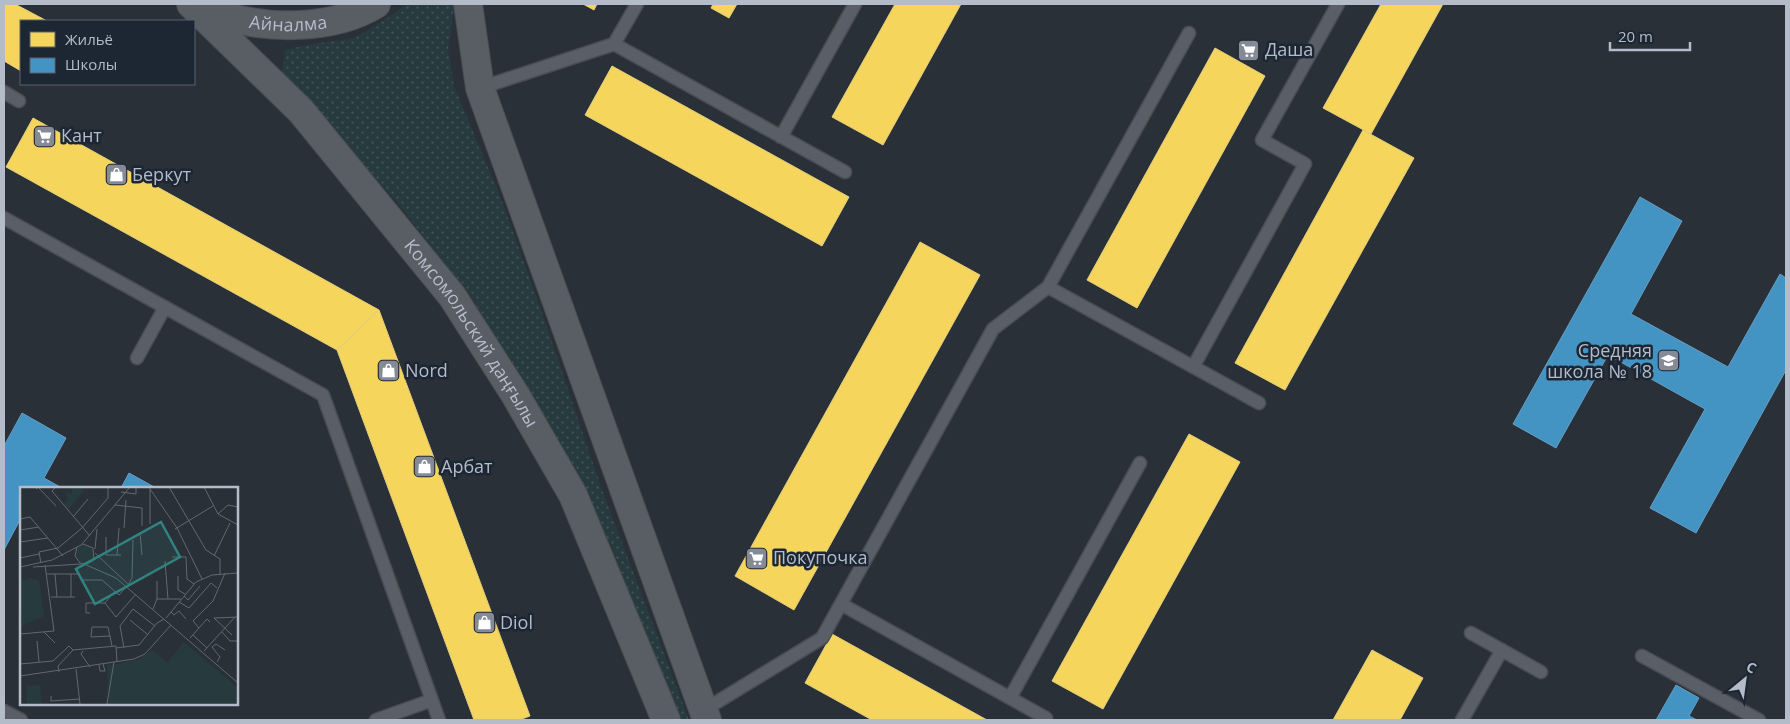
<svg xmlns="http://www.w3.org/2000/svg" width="1790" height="724" viewBox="0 0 1790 724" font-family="'Open Sans',sans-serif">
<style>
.grass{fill:url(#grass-dots)}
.homes{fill:#f6d55c;stroke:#e2ce7d}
.schools{fill:#4393c3;stroke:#659fc5}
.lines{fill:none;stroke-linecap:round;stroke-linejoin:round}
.lane-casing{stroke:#484c53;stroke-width:15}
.secondary-casing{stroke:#484c53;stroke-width:30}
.lane{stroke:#5a5e66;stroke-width:12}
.secondary{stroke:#595d64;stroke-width:28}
.labels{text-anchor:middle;stroke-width:5;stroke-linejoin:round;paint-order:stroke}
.street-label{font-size:18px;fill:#b4bcc9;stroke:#1d2633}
.poi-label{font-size:18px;fill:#b4bcc9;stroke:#1d2633;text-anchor:start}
.inset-road{fill:none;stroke:#616872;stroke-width:1}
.view{fill:#308480;fill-opacity:0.15;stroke:#308480;stroke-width:2.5}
.inset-edge{fill:none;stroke:#b4bcc9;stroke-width:2.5}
</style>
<defs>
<pattern id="grass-dots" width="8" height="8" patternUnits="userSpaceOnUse" patternTransform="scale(1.25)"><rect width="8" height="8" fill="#273a3e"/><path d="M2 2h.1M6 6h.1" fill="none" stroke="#445559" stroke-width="1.8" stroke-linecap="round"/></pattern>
</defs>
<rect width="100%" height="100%" fill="#2a3038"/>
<path class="grass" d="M407 4H451L454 8 448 49 454 86 500 196 541 310 601 487 689 720H676L613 551 582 482 473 300 396 201 282 75 285 50 312 44 355 38 392 15Z"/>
<path class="homes" d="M4 4H15L47 21H21V71L4 61Z
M583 4H597L594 10Z
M713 4H737L729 18 711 8Z
M895 4H961L883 145 832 117Z
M1381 4H1443L1371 134 1323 108Z
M1215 48 1265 76 1137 308 1087 280Z
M612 66 849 197 822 246 585 115Z
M33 118 379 310 337 350 6 167Z
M1363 130 1414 158 1285 390 1235 363Z
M920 242 980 275 794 610 735 576Z
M379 310 530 716 519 720H474L337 350Z
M1189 434 1240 462 1103 709 1052 681Z
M832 634 987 720H872L805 683Z
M1372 650 1423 678 1400 720H1333Z"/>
<path class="schools" d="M1640 197 1682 221 1631 314 1728 367 1780 274 1786 278V370L1696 533 1650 508 1705 409 1608 355 1556 448 1513 424Z
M22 413 66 438 44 478 62 488H21V518L4 550V446Z
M129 473 156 488H121Z
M1676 685 1699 698 1689 716 1697 720H1656Z"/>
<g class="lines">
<defs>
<path id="lane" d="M637 4 614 44 845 172
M480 88 614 44
M4 92 19 101
M781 137 855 4
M4 218 323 395 439 720
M1048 287 1259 403
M137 358 165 307
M1193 367 1305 164 1262 140 1338 4
M841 604 1046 718
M1471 633 1541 672
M1642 656 1759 720
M1010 698 1140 463
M704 710 822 638 993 329 1048 287 1189 33
M4 711 21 720
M376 720 432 700
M1462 720 1502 650"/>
<g id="secondary">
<path id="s1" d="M191 4 301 111 452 296 516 396 573 495 666 720"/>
<path id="s2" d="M201 4C208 7 215 12 222 15 268 30 334 30 376 4"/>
<path d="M468 4 480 88 707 720"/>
</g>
</defs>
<use href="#lane" class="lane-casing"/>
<use href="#secondary" class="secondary-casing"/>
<use href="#lane" class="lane"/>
<use href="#secondary" class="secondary"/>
</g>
<defs>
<symbol id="supermarket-square" viewBox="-11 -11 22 22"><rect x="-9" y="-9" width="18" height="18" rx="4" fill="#848b96" stroke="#1d2633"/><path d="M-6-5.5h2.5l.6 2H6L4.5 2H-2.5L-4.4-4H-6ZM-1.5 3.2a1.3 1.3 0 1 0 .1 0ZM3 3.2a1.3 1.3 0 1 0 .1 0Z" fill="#fff"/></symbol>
<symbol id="shop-square" viewBox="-11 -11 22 22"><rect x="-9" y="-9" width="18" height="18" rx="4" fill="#848b96" stroke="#1d2633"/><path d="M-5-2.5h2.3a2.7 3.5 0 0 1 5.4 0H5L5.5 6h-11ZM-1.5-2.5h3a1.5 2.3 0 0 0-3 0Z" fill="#fff"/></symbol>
<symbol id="school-square" viewBox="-11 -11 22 22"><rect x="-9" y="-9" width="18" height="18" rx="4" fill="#848b96" stroke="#1d2633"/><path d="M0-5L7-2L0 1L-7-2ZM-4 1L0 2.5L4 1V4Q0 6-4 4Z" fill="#fff"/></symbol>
</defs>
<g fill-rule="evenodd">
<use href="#supermarket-square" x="1236" y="38" width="25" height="25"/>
<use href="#supermarket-square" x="32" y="124" width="25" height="25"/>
<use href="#shop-square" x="104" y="162" width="25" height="25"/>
<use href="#school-square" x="1656" y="348" width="25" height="25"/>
<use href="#shop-square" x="376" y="358" width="25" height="25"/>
<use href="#shop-square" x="412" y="454" width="25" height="25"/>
<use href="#supermarket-square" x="744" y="546" width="25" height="25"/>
<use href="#shop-square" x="472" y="610" width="25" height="25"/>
</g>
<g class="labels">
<g class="street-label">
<text dy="6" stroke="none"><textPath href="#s2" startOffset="91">Айналма</textPath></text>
<text dy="6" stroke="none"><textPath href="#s1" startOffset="434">Комсомольский даңғылы</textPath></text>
</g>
<g class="poi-label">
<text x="1265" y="56">Даша</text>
<text x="61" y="142">Кант</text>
<text x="132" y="181">Беркут</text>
<text x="1652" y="357" text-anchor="end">Средняя<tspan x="1652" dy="21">школа № 18</tspan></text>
<text x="405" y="377">Nord</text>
<text x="441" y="473">Арбат</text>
<text x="773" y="564">Покупочка</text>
<text x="500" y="629">Diol</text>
</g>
</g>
<g transform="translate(20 487)">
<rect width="218" height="218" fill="#2a3038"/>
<path d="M56 67a9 9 0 1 1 18 0a9 9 0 1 1-18 0ZM164 155 217 200V217H89L87 179 120 172 132 163 147 176Z" fill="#273a3e"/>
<path d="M165 157 182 172 174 181 170 178 163 196 161 188 158 195 156 193 160 162ZM151 169 156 170 152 193H147ZM186 178 191 183 190 192 180 193 165 207V201Z" fill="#273a3e"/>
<path d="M11 91 19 94 24 129 2 139 0 94Z" fill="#273a3e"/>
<path d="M63 0 62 6 48 23 44 18 48 13 46 5 52 7V1Z" fill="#273a3e"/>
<path d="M20 198 22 217H7L6 199Z" fill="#273a3e"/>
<path class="inset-road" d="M36 0 32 4 70 49M149 0 186 63 200 72V87M184 0 198 27 218 38M16 2 18 0 36 19M130 2 157 41 182 92M101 5 116 7V0M95 18 122 21V39M198 27 208 18 218 20M53 30 68 12M0 32 10 30 43 69M130 37V1M104 41 106 13M155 42 193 19M0 43 19 40M120 46 122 68M86 50V68H101M0 55 28 51M62 57 110 0M75 62 77 42M75 66 110 99M97 68 99 41M194 69 210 36M152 70H166L167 92 174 97M0 71 19 67M145 74 148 112M21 76 19 65 38 61 62 41 88 11V0M64 77 96 91 218 196M0 80 32 73 63 57 73 61 74 73 67 77 60 76 55 69 57 60M13 80 61 77M27 87H59M35 87 37 110M51 87V110M158 89V103L165 107M61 93H82L99 108 107 99M108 98 112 91 113 53M95 104 85 116 96 130 116 107M164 109 168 113 180 99M31 110H55M137 112H161M159 115 169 121 191 96 197 101M133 122 137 112V94M151 125 154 128 159 124 166 132M70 126H66V116H85M146 131 176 95 192 88 218 86M110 133 127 147M179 141 173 134 193 114 205 86M24 145 35 156M202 145 210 154H218M0 147 34 144 25 78M173 148 187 161M212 148 194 131 218 130M90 149 71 150 72 140H88L92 159M170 151 187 132 190 135M17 154 19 175M96 161 119 158 137 136 144 132M104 161 100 139 113 122 135 139M53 163 96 159 97 175M63 164 61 167 70 180M184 164 215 130M197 175 200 170 192 160 196 157 205 163M0 177 33 174 49 159 53 163 38 179 39 185M79 178 80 184H85L83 177M56 182 60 217M0 189 114 172 125 167 151 138M31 209V214L60 212M87 217 94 175"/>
<path class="view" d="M141 35 160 70 75 117 56 82Z"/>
<rect width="218" height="218" class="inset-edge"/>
</g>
<rect width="1790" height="724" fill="none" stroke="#b4bcc9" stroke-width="10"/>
<rect x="20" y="20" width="175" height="65" fill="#1d2633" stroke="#59626f"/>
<rect x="30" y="32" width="25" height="15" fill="#f6d55c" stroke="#59626f"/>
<text x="65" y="45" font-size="15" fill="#b4bcc9">Жильё</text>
<rect x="30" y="58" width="25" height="15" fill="#4393c3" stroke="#59626f"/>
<text x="65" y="70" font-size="15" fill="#b4bcc9">Школы</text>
<g transform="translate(1745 679) rotate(29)" stroke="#1d2633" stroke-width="4" paint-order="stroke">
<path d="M0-4L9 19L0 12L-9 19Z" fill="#b4bcc9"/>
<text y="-8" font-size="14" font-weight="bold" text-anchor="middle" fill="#b4bcc9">С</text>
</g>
<path d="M1610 42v8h80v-8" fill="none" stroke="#b4bcc9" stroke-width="2.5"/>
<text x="1618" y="42" font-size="15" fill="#b4bcc9" stroke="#1d2633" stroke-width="4" paint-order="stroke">20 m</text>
</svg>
